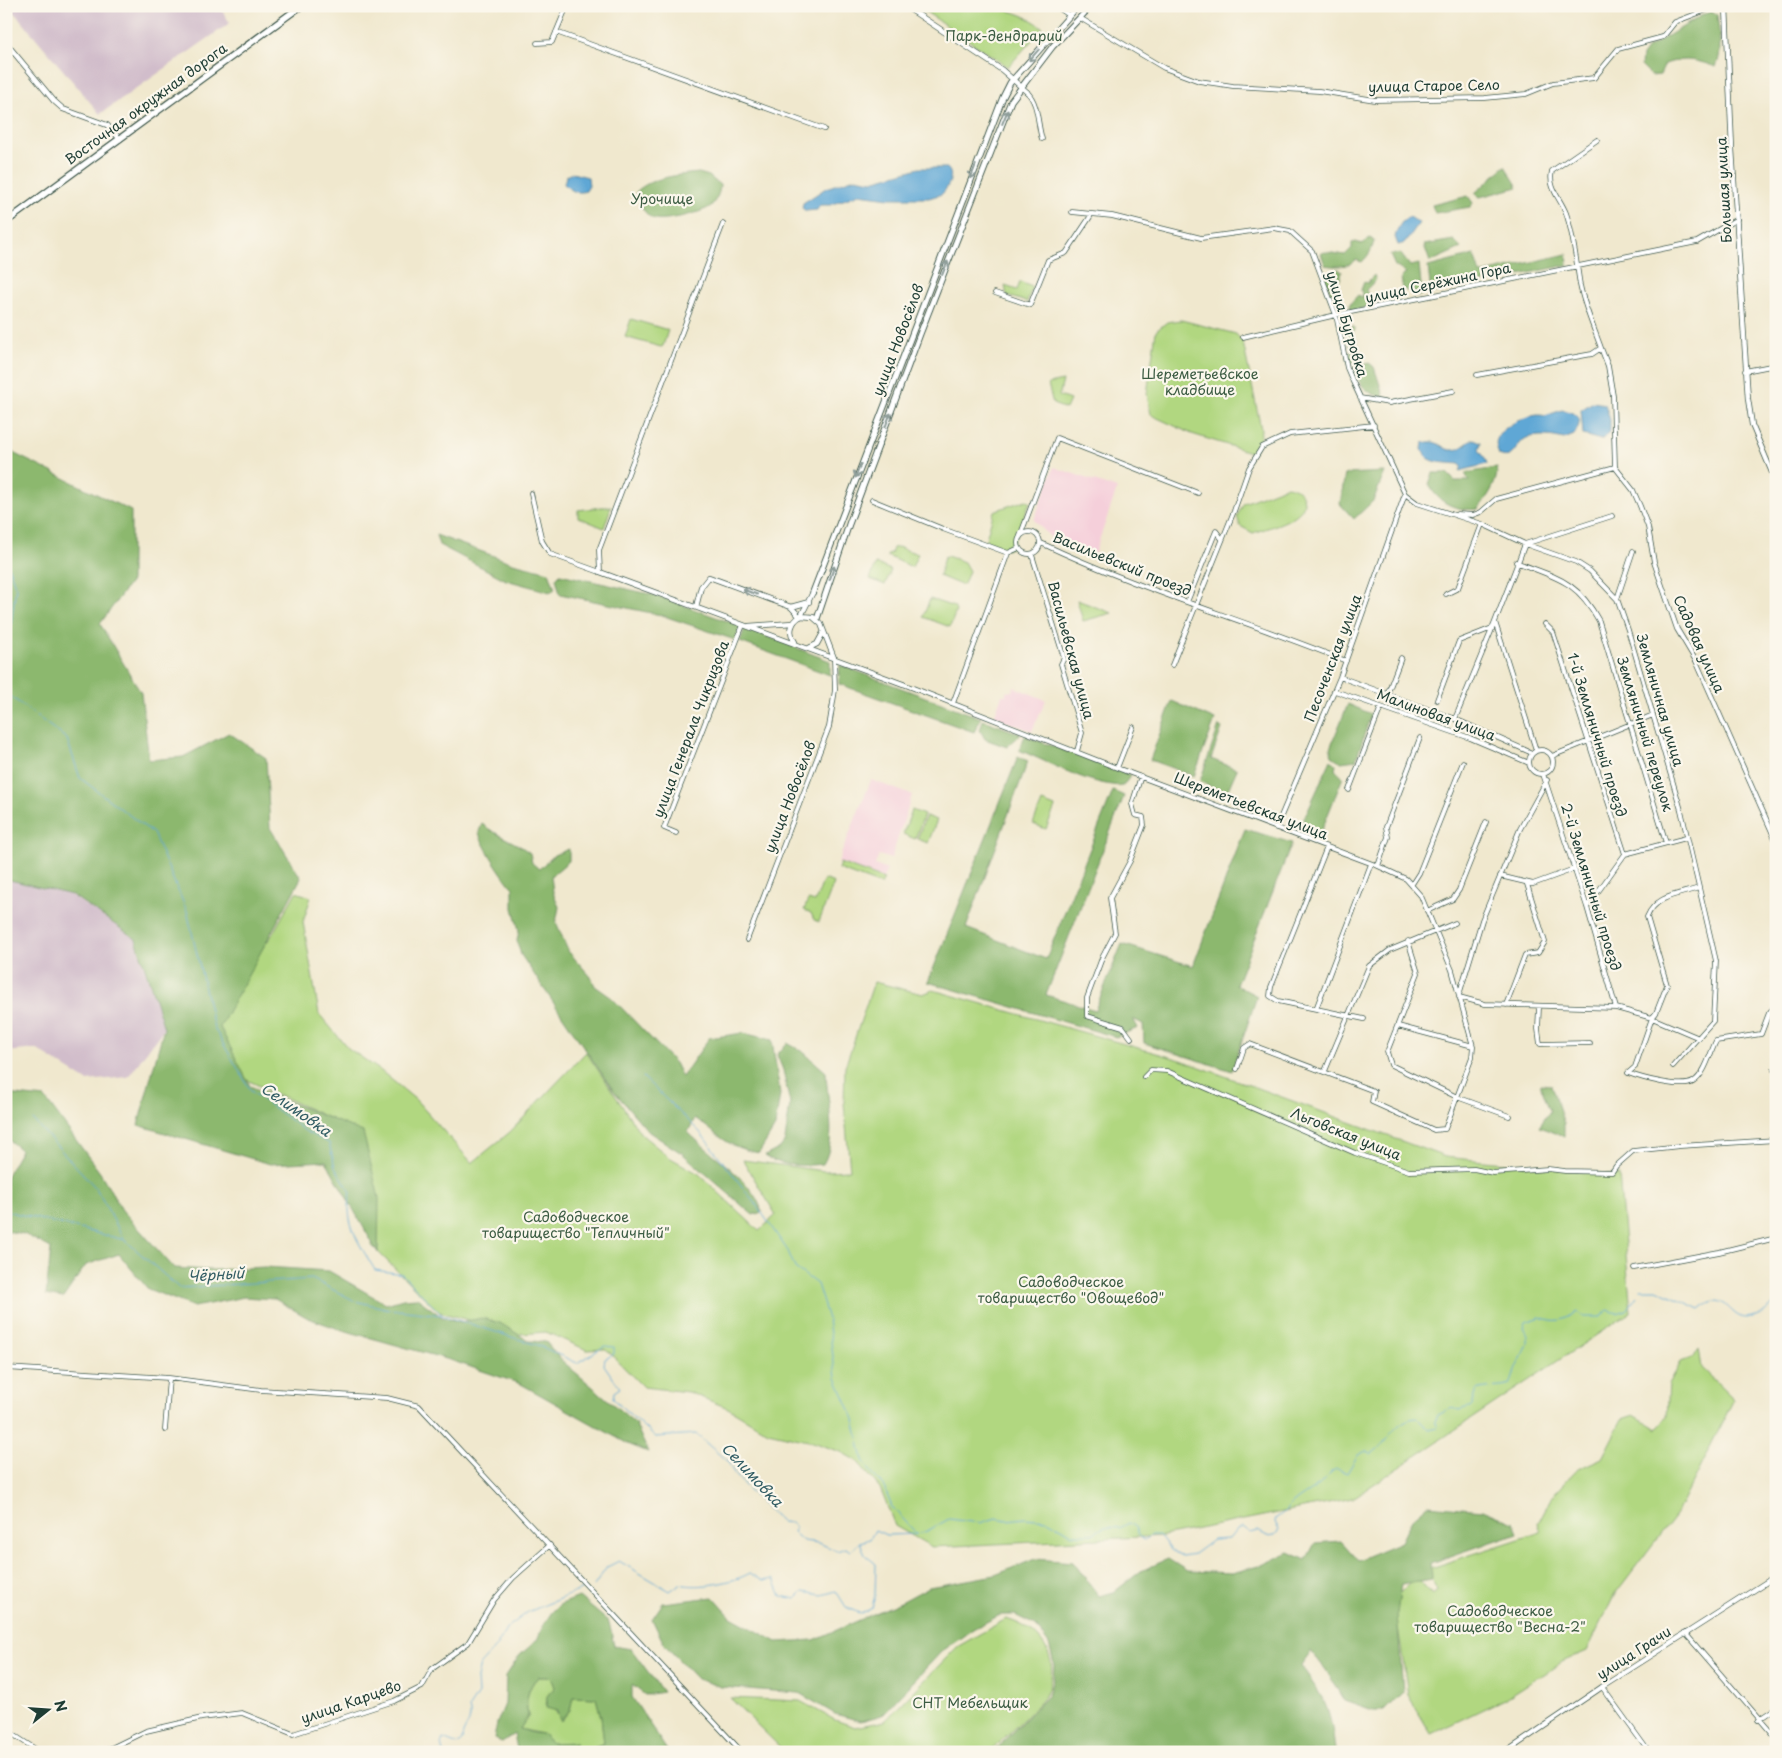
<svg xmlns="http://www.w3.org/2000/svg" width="1782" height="1758" viewBox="0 0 1782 1758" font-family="'Playpen Sans',sans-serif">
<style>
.built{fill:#f5cfda}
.industrial{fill:#d1bdcb}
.green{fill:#b1d780;stroke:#688a5a}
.forest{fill:#8cb86e;stroke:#567a51}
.water{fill:#5ea7d5;stroke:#3e7284}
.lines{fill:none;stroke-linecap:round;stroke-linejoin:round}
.stream{stroke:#5ea7d5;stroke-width:1}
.minor-casing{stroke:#3e574b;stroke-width:5.5}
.tertiary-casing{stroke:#3e574b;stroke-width:6}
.secondary-casing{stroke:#3e574b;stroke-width:7}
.primary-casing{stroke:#3e574b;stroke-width:8}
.minor{stroke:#fff;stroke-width:4}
.tertiary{stroke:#fff;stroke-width:4.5}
.secondary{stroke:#fff;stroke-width:5}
.primary{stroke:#fff;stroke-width:5.5}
.oneway{stroke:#8f9e9a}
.labels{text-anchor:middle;stroke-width:4.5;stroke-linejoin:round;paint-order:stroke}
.park-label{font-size:14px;fill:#3c5c43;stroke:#fbf7ec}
.street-label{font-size:14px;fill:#1f3d34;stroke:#fbf7ec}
.water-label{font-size:15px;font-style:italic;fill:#325d64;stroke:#fbf7ec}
</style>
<rect width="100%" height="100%" fill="#fbf7ec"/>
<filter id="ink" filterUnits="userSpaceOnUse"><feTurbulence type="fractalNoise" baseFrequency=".02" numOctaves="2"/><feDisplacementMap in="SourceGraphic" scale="10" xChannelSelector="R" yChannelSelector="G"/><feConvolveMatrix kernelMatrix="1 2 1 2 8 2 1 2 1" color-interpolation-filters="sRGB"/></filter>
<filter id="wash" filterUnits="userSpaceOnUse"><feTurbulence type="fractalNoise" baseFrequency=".0096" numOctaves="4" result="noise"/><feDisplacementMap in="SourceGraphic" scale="20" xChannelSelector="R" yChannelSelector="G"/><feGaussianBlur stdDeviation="1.12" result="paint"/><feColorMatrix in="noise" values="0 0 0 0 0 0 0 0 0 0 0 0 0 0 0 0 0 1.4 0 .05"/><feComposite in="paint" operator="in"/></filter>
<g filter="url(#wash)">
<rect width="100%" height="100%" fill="#f0e8ce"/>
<path class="built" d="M1054 467 1117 489 1094 555 1052 539 1034 520Z
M1014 687 1046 700 1032 731 994 717 1002 695H1006V692L1012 691Z
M871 780 912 795 891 859 879 855 875 865 887 870 883 878 838 862Z"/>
<path class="industrial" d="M9 6H219L230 23 100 114Z
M6 879 69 894 136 939 164 1028 128 1077 87 1081 36 1049 6 1052Z"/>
<path class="green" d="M917 6C957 6 1011 0 1043 28L1008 67Z
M1020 282 1032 287 1027 302 1007 296 1005 286 1017 290Z
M631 319 668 330 663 346 661 347 625 337Z
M1181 320 1236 334 1243 342 1261 429 1260 439 1253 453 1192 434 1151 415 1147 394 1156 331 1167 322Z
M1063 381 1059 396 1070 400 1066 409 1053 404 1048 384Z
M1287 486C1294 487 1300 490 1303 497 1311 518 1268 527 1253 533L1240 526 1237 516 1244 503Z
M1026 500 1030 502 1011 548 1008 549 985 542 994 511Z
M602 507H611L604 528 578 517V510Z
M898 547 918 554 912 567 887 556 889 553 891 554 893 548Z
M947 556 964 562 969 571 964 584 961 585 939 576 944 557Z
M876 564 891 570 885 585 870 579Z
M930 599 954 607 956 611 950 627 923 617Z
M1077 600 1112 613 1083 621Z
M1042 802 1055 807 1046 829 1033 824Z
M912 810 924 815 915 839 903 834Z
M926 816 937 820 928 843 917 839Z
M840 863 884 879 881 885 838 869Z
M824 879 834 883 819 922 814 920 811 913 804 910 808 900 815 902Z
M296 892 311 897 303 922 319 1014 348 1048 381 1071 416 1100 472 1163 510 1132 586 1052 641 1134 669 1157 699 1174 759 1231 776 1215 743 1160 824 1171 850 1170 844 1103 845 1067 874 982 923 994 933 990 1181 1060 1445 1157 1619 1175 1631 1312 1353 1498 1163 1536 932 1547 895 1526 880 1488 857 1461 841 1452 813 1442 768 1432 728 1408 688 1392 643 1387 606 1349 587 1350 546 1332 494 1336 469 1320 439 1312 372 1246 377 1196 361 1133 247 1080 218 1028 235 986 272 935Z
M1699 1349 1702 1368 1734 1399 1678 1511 1615 1594 1587 1651 1562 1662 1506 1698 1431 1734 1408 1695 1394 1599 1416 1577 1433 1595 1437 1590 1427 1569 1541 1532 1538 1523 1552 1496 1576 1470 1602 1458 1622 1419 1634 1415 1657 1429 1667 1417 1669 1384 1681 1362 1694 1357Z
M1006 1619C1039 1628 1062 1657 1047 1692 1042 1703 1001 1740 990 1752H785L730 1698 800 1701 835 1720 855 1727 885 1721 957 1647Z
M538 1677H551L555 1687 547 1696 561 1721 570 1710 573 1697 596 1698 601 1717 604 1743 581 1752H568L576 1743H552L542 1734 520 1729 528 1716C525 1702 527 1688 538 1677Z"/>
<path class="forest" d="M1712 12 1717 15C1719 32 1723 52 1716 67 1696 60 1685 57 1665 64L1660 75 1651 76 1641 66 1642 56 1648 48 1704 14Z
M1505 166 1518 187 1480 197 1475 193Z
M699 173 709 176 720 185C720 193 716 200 711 206 703 213 661 223 652 218 643 213 638 201 636 192 651 177 678 175 699 173Z
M1468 196 1473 203 1470 207 1435 213 1432 205Z
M1370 238 1374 241C1372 250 1369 255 1362 262L1356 260C1349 267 1334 267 1325 265L1321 253 1326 252 1345 255 1352 248V243L1356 242 1362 244Z
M1454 240 1461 248 1430 262 1424 245Z
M1400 253 1410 266 1419 264 1422 295 1415 297 1416 293 1410 288 1408 291 1403 289 1401 278 1406 273 1395 266 1390 255Z
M1567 254 1568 265 1431 293 1428 267 1474 255 1480 274Z
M1339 269 1342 272 1340 280 1335 277 1332 282 1335 284 1339 307H1335L1328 284 1324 278 1326 274H1334L1335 270Z
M1374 275 1376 280 1366 290 1372 303 1369 307 1351 311 1349 305 1358 295 1363 298 1361 290 1364 282 1369 283V280Z
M1353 326 1355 330 1350 333 1351 336 1357 340 1356 344 1359 345 1357 350 1360 352 1362 359 1349 364 1347 357 1352 351 1346 333Z
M1369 363 1374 367 1384 397C1367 395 1359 384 1353 369Z
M6 447 15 454 131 511V581L100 624 141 693 149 760 183 757 229 733 266 758 270 828 301 878 220 1027 250 1086 363 1132 379 1198 378 1253 326 1161 270 1164 138 1125 164 1028 136 939 72 895 6 879Z
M1497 468C1498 483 1487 498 1478 509 1458 512 1437 503 1429 484L1433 473H1447L1455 481H1469L1465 473Z
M1385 472 1373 501 1354 519 1340 504 1345 474Z
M436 535 513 563 549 572 555 589 550 592 506 580 439 545Z
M560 574 654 595 741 626 735 640 661 615 560 594 556 578Z
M745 628 830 661V675L740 642Z
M840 665 981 718 974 732 839 684Z
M1172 701 1215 720 1194 776 1150 760Z
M1348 704 1371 714 1356 760 1341 762 1332 756 1330 748Z
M983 720 1021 734 1007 747 985 739 980 730Z
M1219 726 1222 728 1211 759 1237 769 1226 794 1200 781Z
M1025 736 1131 775 1123 786C1088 785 1051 763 1019 750Z
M1018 757 1028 761 966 928 1046 959 1113 791 1124 796 1046 995 1095 1010 1122 944 1193 966 1245 829 1292 843 1236 985 1257 996 1232 1071 1144 1043 1143 1024 1133 1019 1138 1028 1116 1037 928 982Z
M1331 760 1336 765 1335 770 1343 777 1321 832 1299 829Z
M482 824C497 836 515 841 530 853L532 863 539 869 554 855 569 849V861L551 876 553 892 559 907 556 922 568 951 591 977 595 986 612 998 675 1063 682 1077 709 1038 743 1033 772 1040 780 1094 775 1127 759 1153C727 1147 720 1136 695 1118L688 1132C710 1155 754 1180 762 1212L753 1215 683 1154 649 1132 613 1090 521 955 517 941 519 930 513 908V888C505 880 480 842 479 832 479 831 481 826 482 824Z
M787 1043 802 1051 826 1072C827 1101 838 1139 823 1164 803 1166 782 1167 765 1156L780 1148 785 1141 790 1104 783 1070 777 1055Z
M1540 1084 1551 1085 1564 1124V1136L1539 1127 1550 1111Z
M6 1094 45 1098 101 1174 122 1210 174 1268 211 1270 265 1267 329 1271 386 1304 403 1299 417 1298 442 1317 461 1322 482 1318 500 1323 529 1341 546 1342 561 1360 635 1423 648 1452 628 1444 521 1384 450 1360 339 1329 308 1318 275 1299 244 1297 194 1307 148 1289 119 1254 86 1265 63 1298 46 1295 51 1248 24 1234 6 1231V1177L21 1150 6 1138Z
M1428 1505 1483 1510 1514 1523 1518 1533 1430 1563 1431 1579 1401 1584 1397 1614 1403 1692 1384 1711H1373L1344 1701 1326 1670 1311 1651 1301 1665C1307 1677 1316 1686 1322 1698 1331 1714 1333 1732 1335 1750L1334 1752H993L1048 1695 1053 1680 1054 1664 1049 1644 1035 1625 1015 1615H1000L973 1629 941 1652 882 1715 861 1721 835 1714 799 1693 721 1687 697 1679 664 1644 652 1619 663 1603 713 1597 731 1617 777 1642 814 1640 903 1601 929 1587 995 1575 1035 1559 1073 1562 1099 1596 1114 1592 1141 1571 1168 1559 1187 1571 1232 1573 1262 1565 1289 1552 1306 1560 1315 1543 1341 1541 1358 1560 1401 1542 1412 1519Z
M579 1597 609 1622 614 1646 631 1649 663 1692 645 1695 632 1685V1697L668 1752H581L604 1743 601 1717 596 1698 573 1697 570 1710 560 1721 557 1711 546 1708 547 1696 555 1687 551 1677H538C527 1688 525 1702 528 1716L520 1729 533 1733 542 1734 552 1743 576 1742 568 1752H520L517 1749 514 1734 502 1742 494 1739 497 1723 505 1704 506 1676 520 1655 537 1640 544 1624 552 1612 559 1605Z"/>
<path class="water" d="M919 168H947C955 175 948 187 942 194L929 198H889L859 194 830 205H820L817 210 806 211 802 208 803 203 826 188 855 178 872 181Z
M572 173 588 177 589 186 586 191C576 194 572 191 564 184L566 176Z
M1410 217 1419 223 1405 243 1398 245 1395 237C1397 230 1401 219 1410 217Z
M1593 402 1605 404 1610 420V432L1601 440 1583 435 1581 410Z
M1562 410C1580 414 1584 418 1574 435L1564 439C1552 436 1543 435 1530 437 1516 439 1516 463 1499 455 1497 449 1495 444 1497 439 1501 426 1533 411 1545 416Z
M1474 439 1481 442 1479 450 1485 458 1487 464 1460 471 1462 466 1459 464C1445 462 1427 465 1422 449L1423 443C1440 438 1442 451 1453 450 1461 450 1467 442 1474 439Z"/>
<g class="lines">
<path class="stream" d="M6 560 16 588 6 660
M6 693 67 739 80 778 153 833 187 911 214 1028 251 1091 308 1133 329 1143 335 1167 351 1192C343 1223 360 1245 375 1270L402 1274 442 1315 540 1346 577 1363 605 1346 614 1347V1354L605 1359 604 1365 620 1388 614 1392 613 1399 655 1437 696 1434 728 1462 734 1473 752 1494 782 1522 792 1523 795 1528 793 1532 803 1541 819 1543 837 1551 846 1548 850 1551 860 1542 870 1539 875 1530 886 1535 917 1534 927 1531 949 1519 980 1523 996 1518 1007 1520 1025 1518 1048 1520 1072 1534H1092L1105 1527 1120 1528 1129 1523 1135 1527 1138 1535 1144 1540 1151 1535H1159L1171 1550 1182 1556 1194 1554 1213 1540 1229 1539 1237 1529 1243 1527 1251 1533 1258 1531 1267 1536 1275 1535 1279 1530 1275 1522 1276 1518C1285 1513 1287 1508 1294 1502 1307 1491 1324 1486 1332 1471L1337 1469 1347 1473 1358 1455 1366 1451 1371 1454C1389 1443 1394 1419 1417 1418L1429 1430 1438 1428 1435 1421 1438 1415 1452 1408 1459 1410 1472 1406 1477 1390C1488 1386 1499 1389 1510 1385 1513 1379 1514 1372 1517 1366 1524 1351 1534 1343 1524 1327L1526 1322 1541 1317C1555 1323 1564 1321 1577 1312L1584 1317H1600L1608 1310 1617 1313 1627 1310 1637 1296
M643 1077 699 1131 755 1203 788 1251 795 1268 817 1284 828 1319 836 1378 854 1419 863 1460 873 1475 883 1485 892 1507 917 1534
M33 1120 96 1188 124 1239
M6 1211 125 1240 179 1288 312 1279 355 1301 389 1309 442 1315
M1641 1289H1657L1700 1309C1723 1289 1727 1312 1741 1317 1753 1321 1770 1310 1776 1301
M1776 1292V1294
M594 1586 607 1567 619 1561 670 1591 680 1584C698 1589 735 1582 750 1573L763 1581 774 1579 781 1596 796 1599 803 1592 822 1595 836 1591 846 1607 861 1614 872 1608 875 1595 876 1564 865 1555 860 1542
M443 1752 441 1744 443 1739 458 1745 462 1740C462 1727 474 1724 469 1708L478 1694 477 1678 480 1664 496 1647 507 1628 528 1612 583 1589"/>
</g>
</g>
<g filter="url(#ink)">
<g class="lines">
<defs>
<path id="minor" d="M1056 6 1069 15
M1080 18 1164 68 1199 81 1233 86 1319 91 1375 100 1485 98 1526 94 1553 83 1594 78 1618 49 1663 37 1675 22 1717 6
M556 32 824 129
M537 43 552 42 567 6
M1027 92C1039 104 1037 123 1042 139
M1072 212 1112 216 1201 238 1274 228 1290 231 1312 251 1336 315 1347 368 1353 382 1405 494
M995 293 1030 305 1048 260 1066 253 1090 217
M1243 337 1336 315 1697 242 1737 219
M1601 348 1608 366 1613 396 1615 467 1633 490 1640 506 1648 527 1654 562 1677 629 1696 661 1776 841
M1745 371 1776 365
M1477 375 1592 354 1601 348C1594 328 1584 306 1580 285 1576 261 1574 236 1566 213 1560 198 1548 188 1552 171L1597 140
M1360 398 1389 403 1453 391
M531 493 542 541 550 554 600 572 599 550 723 224
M1405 494 1417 503 1482 524 1525 544 1576 562 1590 571 1617 599 1628 630 1681 810 1716 961 1713 1021 1673 1066
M872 500 943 529 1008 553
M1457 514 1473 515 1481 512 1496 499 1615 467
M1018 543a11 11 0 1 1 22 0a11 11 0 1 1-22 0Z
M1020 536 1057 438 1198 493
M1041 543C1140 590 1245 620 1346 661
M1032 555 1064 658 1061 664 1082 733 1077 751
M1516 562C1557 578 1577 580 1599 621L1666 843
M1446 594 1458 588 1482 524
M1617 599 1633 551
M1187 602 1216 531 1222 539
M1545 624 1553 632 1625 854
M1172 665 1234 511 1249 468 1262 447 1290 434 1374 425
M1340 677 1455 719 1532 753
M903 684 1117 768 1378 866 1406 879 1421 896 1452 970 1473 1046 1472 1057 1445 1129 1434 1130 1372 1102 1374 1091 1250 1044 1244 1048 1237 1069
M1335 691 1470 738 1529 763
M1387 695 1401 658
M1437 700 1459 641 1492 628
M953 703 1008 553 1019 548
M1455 719 1495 622
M1529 762a12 12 0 1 1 24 0a12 12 0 1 1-24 0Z
M1536 750 1495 622 1525 544 1612 516
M1552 756 1653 715
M1117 768 1133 727
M1543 774 1587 907 1616 1008
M1349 790 1381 707
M1276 828 1340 677 1405 494
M676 833 664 828 743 625
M1327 847 1271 987 1270 996 1278 1001 1364 1019
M1378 866 1388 837 1386 827 1420 738
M1500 876 1533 884 1574 869
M1412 884 1419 873 1463 762
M1587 907 1625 854 1686 838
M1427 911 1453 899 1459 890 1486 822
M747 940 829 727 835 690 834 658
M1408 941 1418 973 1387 1052 1391 1065 1457 1097 1509 1116
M1459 995 1482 920 1520 829 1547 780
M1459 997 1485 1004 1616 1008 1652 1018 1699 1038
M1506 1005 1525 955 1538 953 1545 942 1527 884
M1539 1007 1538 1029 1540 1044 1590 1043
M1316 1009 1371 864
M1398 1026 1473 1046
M1131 1038 1123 1027 1087 1016V998L1102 958 1115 933 1110 898 1130 861 1144 825 1143 817 1135 815 1132 804 1141 776
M1774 1070H1776
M1325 1071 1369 966 1390 950 1455 923
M1628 1073 1635 1067 1652 1018 1656 1013 1667 985 1647 917C1656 895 1678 895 1699 888
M1628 1073C1641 1078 1681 1089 1693 1082 1705 1075 1710 1053 1716 1041L1761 1034 1769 1013 1776 1005
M1144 1077 1151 1070 1167 1071 1355 1153 1409 1171 1474 1169 1493 1173 1548 1169 1565 1171 1612 1172 1616 1166 1633 1151 1680 1146 1776 1140
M1634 1268 1719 1252 1776 1238
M6 1368 169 1378 261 1390 387 1398 419 1406 742 1752
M165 1430 169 1378
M1685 1633 1776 1738
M1602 1687 1649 1752
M1758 1720 1776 1708
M6 1730 40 1752
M103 1752 146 1731 202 1718 242 1713 293 1734 394 1701 422 1687 432 1669 468 1643 494 1600 513 1578 550 1545"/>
<path id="tertiary" d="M905 6 1002 70 1027 92
M1726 6 1732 149 1748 399 1752 425 1776 482
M6 43 54 101 63 109 107 125 120 139
M600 572 903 684
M696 607 701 587 709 577 791 607 809 602
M791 607 800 617
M801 616 813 592
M749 626 793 623
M795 642C788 632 791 622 801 616L813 617 821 624 834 658
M809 648 817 644 823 633
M1506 1752 1602 1687 1776 1576"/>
<path id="secondary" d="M813 592 1003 97 1010 83 1078 6
M817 619 849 524 920 334 1011 101 1053 46 1091 6"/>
<path id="primary" d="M6 222 301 6"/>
</defs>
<use href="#minor" class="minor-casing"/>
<use href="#tertiary" class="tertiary-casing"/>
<use href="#secondary" class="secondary-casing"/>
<use href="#primary" class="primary-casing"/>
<use href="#minor" class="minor"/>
<use href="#tertiary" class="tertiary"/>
<use href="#secondary" class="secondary"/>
<use href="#primary" class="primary"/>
</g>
<defs><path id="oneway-shaft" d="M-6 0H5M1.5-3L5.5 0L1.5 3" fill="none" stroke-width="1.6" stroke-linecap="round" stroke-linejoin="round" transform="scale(1.25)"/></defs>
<g class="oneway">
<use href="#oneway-shaft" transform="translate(1034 55) rotate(131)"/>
<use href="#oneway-shaft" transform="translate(1005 117) rotate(-68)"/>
<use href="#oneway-shaft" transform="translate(973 172) rotate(111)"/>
<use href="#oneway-shaft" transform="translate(945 268) rotate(-68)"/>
<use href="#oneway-shaft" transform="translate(888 420) rotate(-69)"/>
<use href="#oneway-shaft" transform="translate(858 471) rotate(111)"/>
<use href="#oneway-shaft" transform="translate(832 573) rotate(-71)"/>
<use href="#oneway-shaft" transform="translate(750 592) rotate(-161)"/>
</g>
</g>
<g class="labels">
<g class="park-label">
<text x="1004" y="41">Парк-дендрарий</text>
<text x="662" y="204">Урочище</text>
<text x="1200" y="379">Шереметьевское<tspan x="1200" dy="16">кладбище</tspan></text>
<text x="576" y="1222">Садоводческое<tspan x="576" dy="16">товарищество "Тепличный"</tspan></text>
<text x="1071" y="1287">Садоводческое<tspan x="1071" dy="16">товарищество "Овощевод"</tspan></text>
<text x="1500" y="1616">Садоводческое<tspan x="1500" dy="16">товарищество "Весна-2"</tspan></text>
<text x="970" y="1708">СНТ Мебельщик</text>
</g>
<g class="street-label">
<text transform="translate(1434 86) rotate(-1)" y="5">улица Старое Село</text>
<text transform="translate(146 104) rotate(-36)" y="5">Восточная окружная дорога</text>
<text transform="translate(1724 190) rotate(-93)" y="5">Большая улица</text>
<text transform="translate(1438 283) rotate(-12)" y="5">улица Серёжина Гора</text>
<text transform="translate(1347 324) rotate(73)" y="5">улица Бугровка</text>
<text transform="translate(898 340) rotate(-69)" y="5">улица Новосёлов</text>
<text transform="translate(1122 564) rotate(22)" y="5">Васильевский проезд</text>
<text transform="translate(1699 644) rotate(66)" y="5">Садовая улица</text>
<text transform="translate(1071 650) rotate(75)" y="5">Васильевская улица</text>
<text transform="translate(1333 658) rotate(-69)" y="5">Песоченская улица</text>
<text transform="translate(1660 700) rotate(74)" y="5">Земляничная улица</text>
<text transform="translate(1436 715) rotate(20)" y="5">Малиновая улица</text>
<text transform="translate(691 729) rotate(-69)" y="5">улица Генерала Чикризова</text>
<text transform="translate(1645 734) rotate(73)" y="5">Земляничный переулок</text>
<text transform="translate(1597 735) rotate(73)" y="5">1-й Земляничный проезд</text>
<text transform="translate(790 797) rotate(-69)" y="5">улица Новосёлов</text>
<text transform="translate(1251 806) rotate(21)" y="5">Шереметьевская улица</text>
<text transform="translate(1591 887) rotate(73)" y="5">2-й Земляничный проезд</text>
<text transform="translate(1346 1134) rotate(22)" y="5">Льговская улица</text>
<text transform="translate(1634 1653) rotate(-33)" y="5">улица Грачи</text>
<text transform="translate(351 1702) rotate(-19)" y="5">улица Карцево</text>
</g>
<g class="water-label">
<text transform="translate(296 1110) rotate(35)" y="5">Селимовка</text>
<text transform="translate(216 1275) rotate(-4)" y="5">Чёрный</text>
<text transform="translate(752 1475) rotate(47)" y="5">Селимовка</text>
</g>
</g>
<rect width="1782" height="1758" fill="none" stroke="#fbf7ec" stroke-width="25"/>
<g transform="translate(48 1710) rotate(73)" stroke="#fbf7ec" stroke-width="4" paint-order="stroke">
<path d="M0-4L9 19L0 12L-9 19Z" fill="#1f3d34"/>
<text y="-8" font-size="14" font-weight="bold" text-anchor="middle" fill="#1f3d34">N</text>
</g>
</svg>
